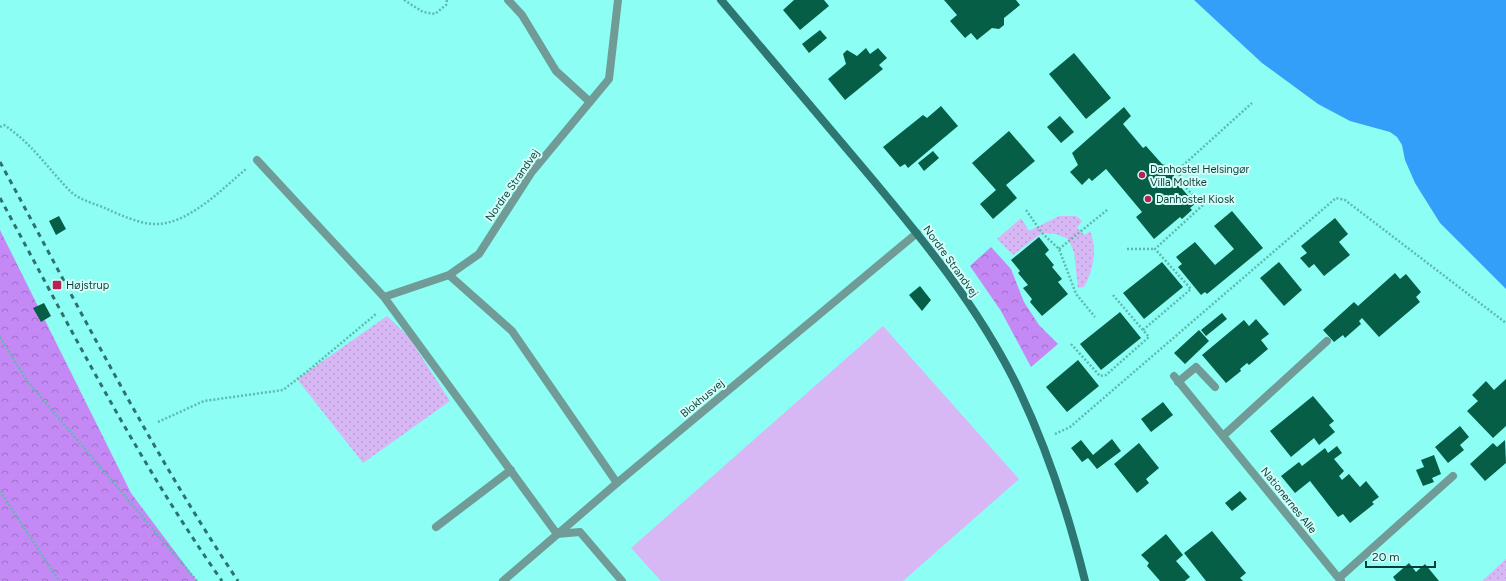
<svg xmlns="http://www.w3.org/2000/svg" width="1506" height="581" viewBox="0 0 1506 581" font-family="Figtree,sans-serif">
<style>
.green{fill:url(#green-dots)}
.forest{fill:url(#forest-crowns)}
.pitch{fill:#d8b7f5}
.water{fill:#339ff8}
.building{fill:#065e47}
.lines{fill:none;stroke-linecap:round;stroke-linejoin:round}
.path{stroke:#5eb9b1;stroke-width:2.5;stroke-dasharray:2 2;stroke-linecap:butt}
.service{stroke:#709b97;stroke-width:8}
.minor{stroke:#709b97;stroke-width:8}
.secondary{stroke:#2e7671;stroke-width:8}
.rail{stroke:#2d726d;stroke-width:3;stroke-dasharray:5 5;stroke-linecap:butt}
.poi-dot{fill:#b42351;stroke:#d5fef9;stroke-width:1.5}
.labels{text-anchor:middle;stroke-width:4;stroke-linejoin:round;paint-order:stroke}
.poi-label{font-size:11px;fill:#0a3e3b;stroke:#d5fef9;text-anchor:start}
.street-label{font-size:11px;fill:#0a3e3b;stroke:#d5fef9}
</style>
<defs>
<pattern id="green-dots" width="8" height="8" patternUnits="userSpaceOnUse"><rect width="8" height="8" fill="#d8b7f5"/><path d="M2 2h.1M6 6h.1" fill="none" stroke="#b89ed3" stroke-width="1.8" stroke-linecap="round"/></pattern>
<pattern id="forest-crowns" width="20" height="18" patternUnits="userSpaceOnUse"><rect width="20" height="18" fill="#c589f5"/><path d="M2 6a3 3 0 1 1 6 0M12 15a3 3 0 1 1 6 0" fill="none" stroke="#9e71c8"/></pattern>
</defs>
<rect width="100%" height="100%" fill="#8dfef4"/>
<path class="green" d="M1059 216H1076L1082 221 1077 228 1085 235 1090 231C1098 249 1093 271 1084 287L1078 288 1074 252 1068 239 1056 234 1042 233 1013 255 997 239 1021 218 1029 231Z
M387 316 408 336 450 401 363 463 297 379Z
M1506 559V581H1482Z"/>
<path class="forest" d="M0 230 131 493 197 581H0Z
M991 247 1011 269 1024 302 1039 325 1058 344 1031 367 1001 311 970 266Z"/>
<path class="pitch" d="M883 326 1019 479 903 581H661L631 548Z"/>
<path class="water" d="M1194 0H1506V289L1440 223 1415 183 1405 160 1402 145 1397 137 1390 132 1350 121 1318 104 1262 63Z"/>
<path class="building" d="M794 0H824L829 6 800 30 783 10Z
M944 0H1016L1020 5 1004 18V25L999 29 992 28 977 40 971 33 965 38 950 21 957 15Z
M820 30 827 38 809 53 802 44Z
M866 48 870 54 878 48 887 58 879 65 883 69 845 100 828 79 846 64 843 54 847 50 857 56Z
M1074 53 1111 98 1086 119 1049 74Z
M941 106 958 126 908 168 905 164 900 167 883 147 923 115 927 118Z
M1124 107 1131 116 1123 124 1143 148 1146 146 1162 164 1171 167 1174 170V179L1195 204 1190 208 1192 210 1182 219 1180 217 1154 239 1136 217 1142 212 1106 169 1092 181 1089 178 1082 185 1070 172 1078 165 1072 153Z
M1060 116 1074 132 1061 143 1047 127Z
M1009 131 1035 161 1006 185 1017 198 993 219 980 204 996 190 972 163Z
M933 151 939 158 924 171 918 163Z
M1232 211 1263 248 1207 294 1205 292 1201 295 1178 267 1182 264 1176 257 1195 242 1215 265 1234 249 1214 226Z
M59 216 66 229 56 235 49 221Z
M1335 218 1348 234 1339 242 1350 255 1324 276 1314 264 1309 268 1300 258 1307 253 1301 246Z
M1039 237 1049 250 1045 254 1054 265 1052 267 1062 279 1058 282 1068 294 1042 316 1030 302 1032 299 1023 288 1028 285 1018 273 1020 271 1011 260Z
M1162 262 1183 287 1144 319 1123 293Z
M1279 262 1302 290 1284 306 1260 278Z
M1395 273 1400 279 1406 274 1421 292 1416 297 1420 302 1379 337 1362 318 1359 321 1361 324 1345 338 1343 335 1334 342 1323 330 1354 302 1358 306Z
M920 286 931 300 922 311 909 295Z
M44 303 51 316 41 322 33 308Z
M1120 312 1141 338 1101 370 1080 344Z
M1222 313 1227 319 1206 336 1201 330Z
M1256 319 1269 334 1261 340 1268 349 1249 365 1247 363 1240 369 1241 371 1226 383 1202 355 1244 320 1249 326Z
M1199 330 1209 341 1185 364 1174 353Z
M1078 360 1099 386 1067 412 1046 387Z
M1506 379V426L1493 438 1467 411 1478 401 1472 395 1486 381 1494 390Z
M1313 396 1334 421 1329 425 1335 432 1319 445 1314 438 1291 457 1270 431Z
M1163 402 1173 415 1151 432 1141 419Z
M1460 426 1469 437 1460 445 1464 450 1448 463 1435 447Z
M1112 439 1121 451 1097 469 1088 458 1082 462 1071 448 1081 440 1093 455Z
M1505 440 1506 463 1485 481 1470 464 1493 443 1497 447Z
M1139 443 1159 468 1146 479 1149 483 1137 493 1114 464Z
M1337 446 1342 453 1334 459 1344 471 1339 476 1342 480 1349 474 1360 487 1366 481 1379 497 1372 502 1374 504 1350 523 1343 514 1338 517 1310 481 1295 493 1281 476 1299 462 1302 466 1325 448 1328 453Z
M1434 455 1441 474 1432 478 1434 482 1423 486 1416 470 1424 467 1421 460Z
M1240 491 1247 499 1232 511 1225 503Z
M1212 531 1246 573 1240 578 1243 581H1206L1184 553Z
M1166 534 1183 555 1176 561 1190 577 1185 581H1160L1147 566 1149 563 1141 555Z
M1409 563 1416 572 1425 564 1439 581H1396L1393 577Z"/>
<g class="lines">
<path class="path" d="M404 0 423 12 435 14 446 5 447 0
M0 127 4 125C32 143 49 170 71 192 80 200 96 204 107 209 120 215 138 223 153 224 187 226 222 189 246 169
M1026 210 1042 233 1059 249 1076 294 1095 317
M1059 249 1107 210
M1127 249H1155
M1143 330 1191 289 1155 249 1203 205 1181 183 1179 169 1252 103
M0 337 28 382 197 581
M1071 344 1100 376 1106 375 1149 337 1113 295
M158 422 204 401 283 390 309 370 376 314
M1055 434 1070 427 1336 198 1345 200 1506 323
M0 491 59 581"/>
<path class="service" d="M508 0 522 15 556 71 590 102
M257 160 384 297 557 534 580 532 622 581
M449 275 479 254 531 173 609 79 618 0
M384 297 449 275 512 331 617 483
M1178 382 1196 367 1215 387
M436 527 511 470"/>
<path class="minor" d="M1174 376 1341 581
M1223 436 1327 341
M1339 578 1453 476
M503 581 617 483 917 233"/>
<path class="secondary" d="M721 0C768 56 815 112 863 168 921 237 980 308 1019 390 1048 451 1069 516 1085 581"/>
<path class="rail" d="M0 162C77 303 149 448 238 581
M0 198C70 327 137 460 222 581"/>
</g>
<g class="poi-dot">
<circle cx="1142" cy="175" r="4"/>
<circle cx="1148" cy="199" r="4"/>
<rect x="52" y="280" width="10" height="10" rx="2"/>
</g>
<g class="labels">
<g class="poi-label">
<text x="1150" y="173">Danhostel Helsingør<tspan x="1150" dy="13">Villa Moltke</tspan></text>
<text x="1156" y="203">Danhostel Kiosk</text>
<text x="66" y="289">Højstrup</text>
</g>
<g class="street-label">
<text transform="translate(512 185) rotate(-55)" y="4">Nordre Strandvej</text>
<text transform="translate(951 261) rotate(54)" y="4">Nordre Strandvej</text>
<text transform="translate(702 398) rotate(-40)" y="4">Blokhusvej</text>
<text transform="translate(1289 500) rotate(51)" y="4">Nationernes Alle</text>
</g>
</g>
<path d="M1366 561v6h69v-6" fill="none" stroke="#0a3e3b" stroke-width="2"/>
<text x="1372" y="561" font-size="12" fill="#0a3e3b" stroke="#d5fef9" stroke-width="3" paint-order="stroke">20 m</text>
</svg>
